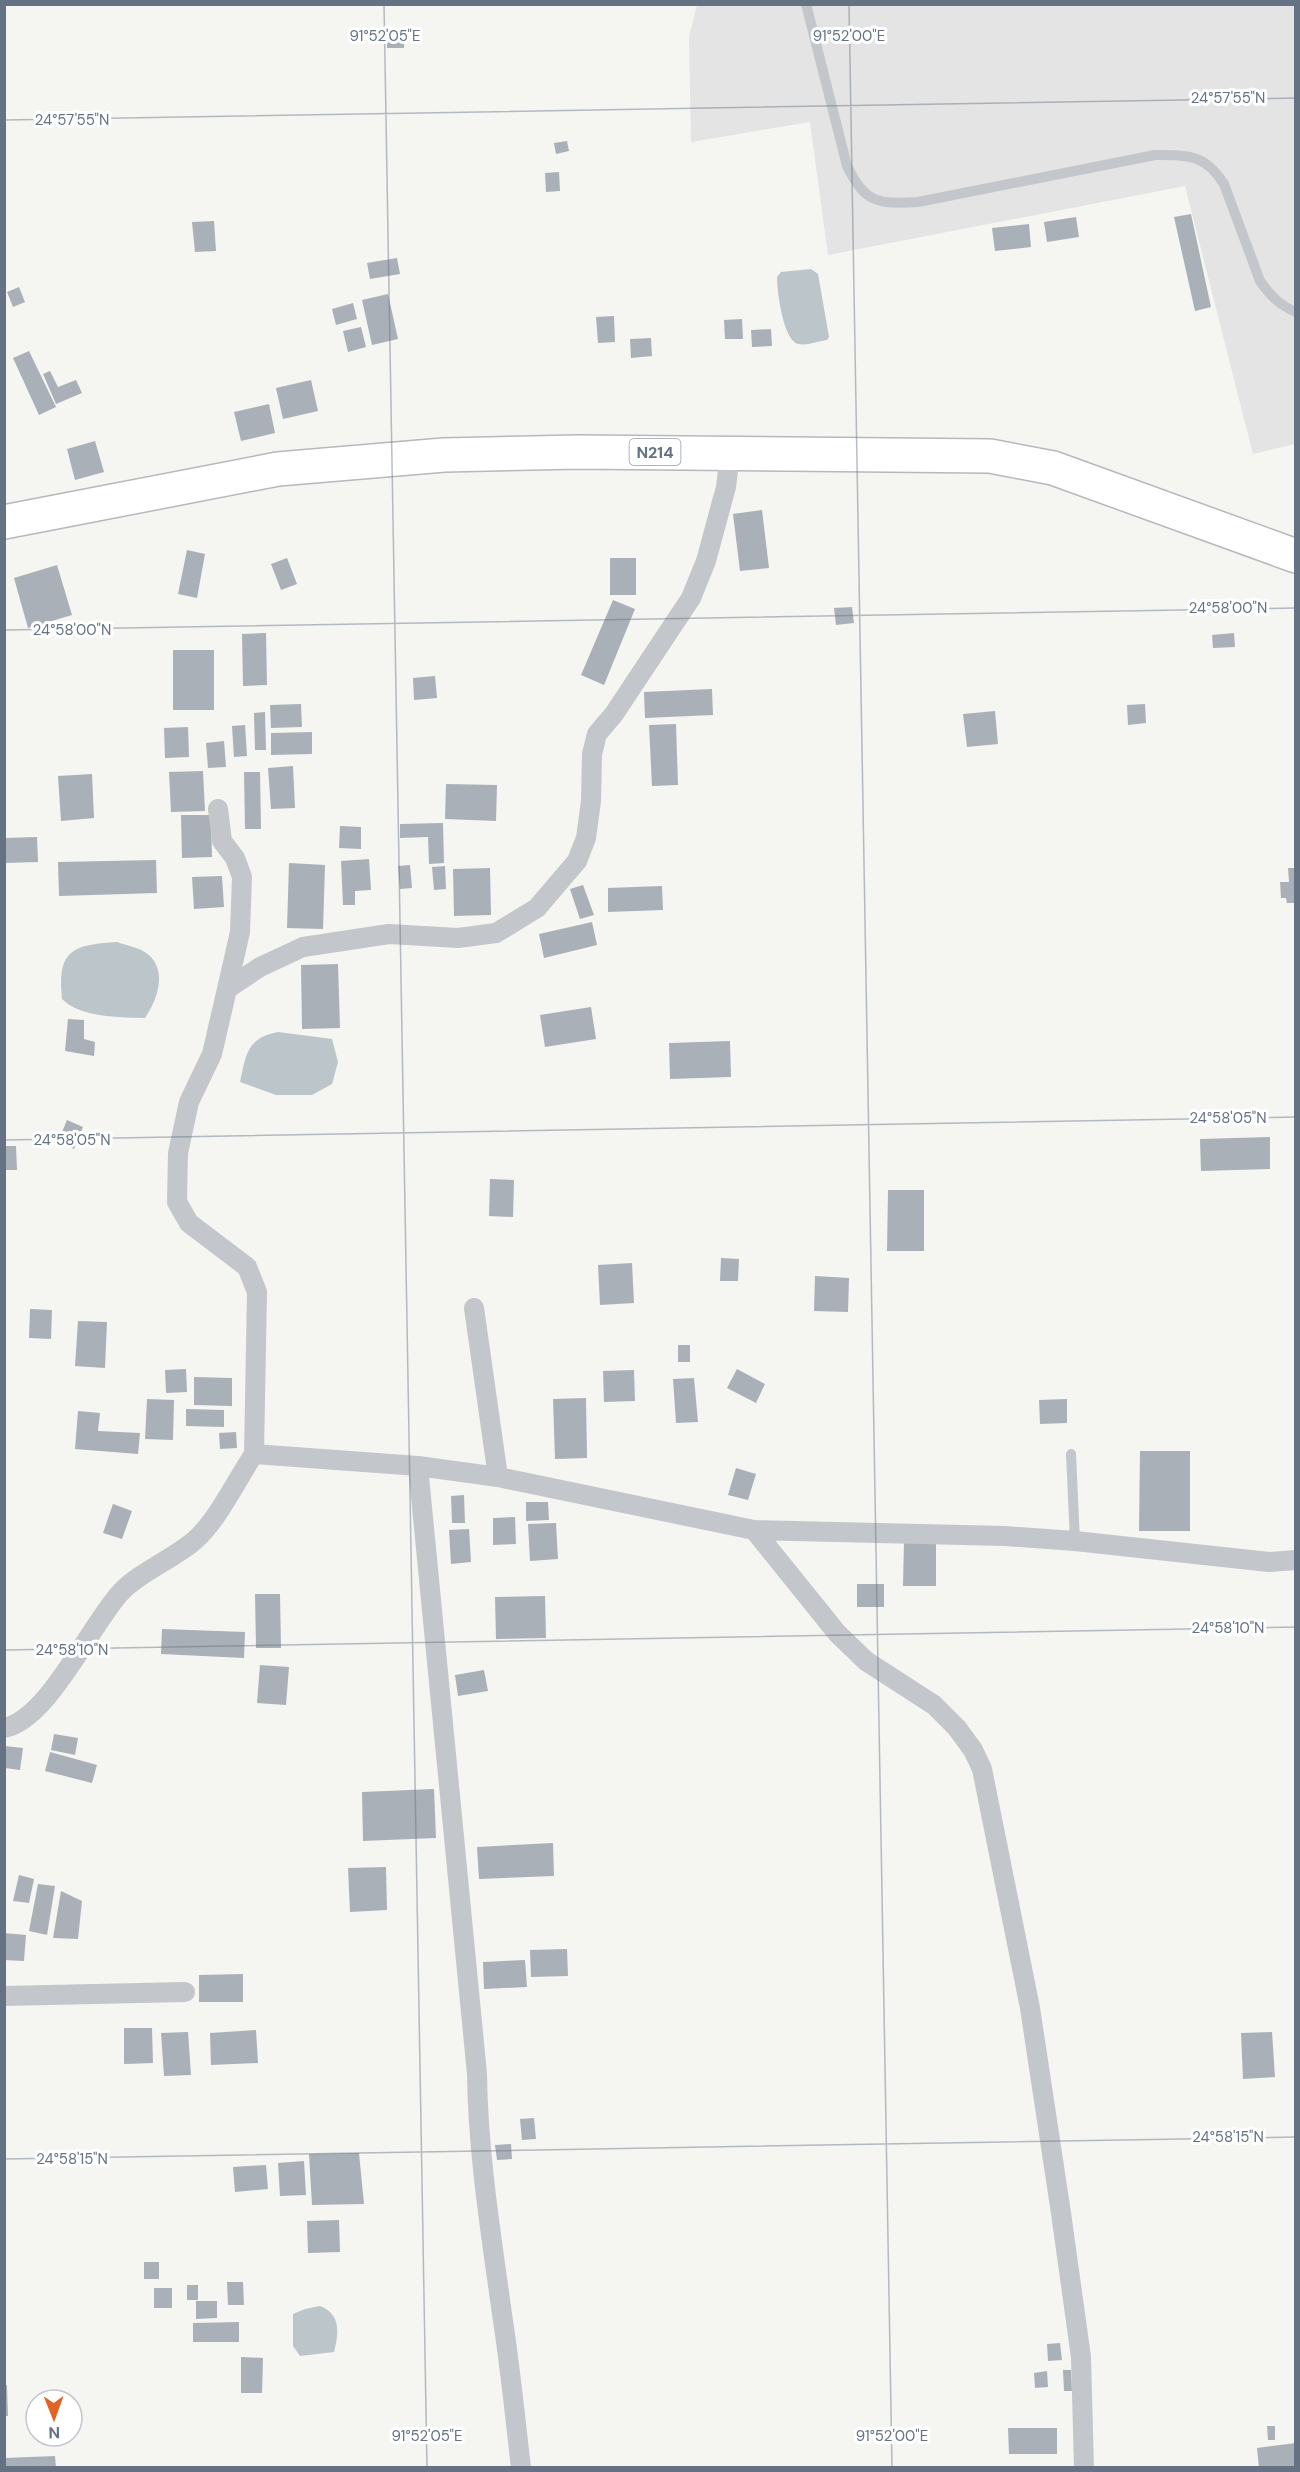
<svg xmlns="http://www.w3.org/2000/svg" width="1300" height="2472" viewBox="0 0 1300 2472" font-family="'DM Sans',sans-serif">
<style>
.built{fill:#e3e4e3}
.water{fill:#bbc5ca}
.building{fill:#aab0b7}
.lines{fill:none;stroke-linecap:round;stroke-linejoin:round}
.highway-casing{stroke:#b6b8bc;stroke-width:36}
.lane{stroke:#c3c6ca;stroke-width:10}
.street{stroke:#c3c6ca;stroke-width:20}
.highway{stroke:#fff;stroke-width:33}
.ticks{fill:none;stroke:#647283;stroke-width:1.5;stroke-opacity:0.45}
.labels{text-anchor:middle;stroke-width:6;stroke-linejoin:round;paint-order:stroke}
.shield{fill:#fff;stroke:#929ca8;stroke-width:1.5}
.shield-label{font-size:16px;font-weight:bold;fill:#647283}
.ticks-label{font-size:15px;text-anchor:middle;fill:#647283;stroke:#fff;stroke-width:6;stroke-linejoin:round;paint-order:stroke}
</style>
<rect width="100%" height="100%" fill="#f5f5f2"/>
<path class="built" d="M697 5H1295V444L1253 454 1185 186 828 255 810 122 691 142 689 37Z"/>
<path class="water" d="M811 269 818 274 829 337 827 340C819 341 806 346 798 344 783 340 777 291 777 277L781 272Z
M117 942C128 946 143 948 151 957 167 975 156 1002 145 1018 119 1017 81 1018 62 999 57 950 72 945 117 942Z
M278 1032 332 1039 338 1062 332 1084 312 1095H276L240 1082C246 1054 247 1038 278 1032Z
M320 2306C341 2314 339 2333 334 2352L300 2356 293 2346V2314L305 2309Z"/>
<path class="building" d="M387 41H404V48H387Z
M567 141 569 151 556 154 554 143Z
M559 172 560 191 546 192 545 173Z
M1191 214 1211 307 1195 311 1174 217Z
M1076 217 1079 237 1047 242 1044 222Z
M214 221 216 251 195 252 192 222Z
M1029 224 1031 247 995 251 992 228Z
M397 258 400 274 370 279 367 263Z
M19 287 25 302 13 307 7 292Z
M388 294 398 339 372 345 362 300Z
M353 303 357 319 336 325 332 309Z
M614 316 615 342 598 343 596 317Z
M742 319 743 339H725L724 320Z
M361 327 366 347 348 352 343 331Z
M771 329 772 346 752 347 751 330Z
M651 338 652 356 631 358 630 339Z
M29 351 56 407 39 415 13 358Z
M50 371 58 387 76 380 82 393 56 404 43 374Z
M311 380 318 411 283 419 276 388Z
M269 404 275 433 241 441 234 412Z
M95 441 104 472 75 480 67 449Z
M762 510 769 568 740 571 733 514Z
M187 550 205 554 197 598 178 594Z
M287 558 297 584 281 590 271 564Z
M610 558H636V595H610Z
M57 565 72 615 28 628 14 578Z
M613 600 635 609 604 685 581 675Z
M852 607 854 623 836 625 834 608Z
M266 633 267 685 243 686 242 634Z
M1234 633 1235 647 1213 648 1212 635Z
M173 650H214V710H173Z
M435 676 437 698 414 700 413 678Z
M712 689 713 715 645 718 644 692Z
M301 704 302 727 271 728 270 705Z
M1145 704 1146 723 1128 725 1127 705Z
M995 711 998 744 967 747 963 714Z
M265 712 266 750H255L254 713Z
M676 724 678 785 652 786 649 725Z
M245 725 247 756 234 757 232 726Z
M188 727 189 757 165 758 164 728Z
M312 732V754L271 755V733Z
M224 741 226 767 208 768 206 743Z
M293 766 295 808 271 809 268 768Z
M203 771 205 811 171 812 169 772Z
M244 772H260L261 829H245Z
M92 774 94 818 61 821 58 776Z
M446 784 497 785 496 821 445 819Z
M181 815H211L212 857 182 858Z
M443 823 444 863 429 864 428 837 400 838V824Z
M340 826 361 827V849L339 848Z
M37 837 38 862 4 863V838Z
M369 859 371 890 355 891V905H343L341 861Z
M156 860 157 893 59 896 58 862Z
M289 863 325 865 323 929 287 928Z
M410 865 412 888 400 889 398 866Z
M445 866 446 889 434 890 432 867Z
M490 868 491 915 454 916 453 869Z
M1288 868H1296V903H1287L1286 898H1281L1280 882H1289Z
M222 876 224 907 194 909 192 877Z
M583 885 594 915 580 919 570 889Z
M662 886 663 910 608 912V888Z
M592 922 597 945 544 958 539 934Z
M338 964 340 1028 302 1029 301 965Z
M591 1007 596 1039 545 1047 540 1015Z
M68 1019 84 1020V1039L95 1042 94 1056 65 1051Z
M730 1041 731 1077 670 1079 669 1043Z
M67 1120 83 1127 74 1149 58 1142Z
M1270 1137V1169L1201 1171 1200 1139Z
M5 1146H16L17 1170H5Z
M490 1179 514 1180 513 1217 489 1216Z
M888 1190H924V1251H887Z
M721 1258 739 1259 738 1281H720Z
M632 1263 634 1303 600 1305 598 1265Z
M815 1276 849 1278 848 1312 814 1311Z
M30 1309 52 1310 51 1339 29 1338Z
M78 1321 107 1322 105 1368 75 1366Z
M678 1345H690V1362H678Z
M186 1369 187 1392 166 1393 165 1370Z
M737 1369 765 1384 756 1403 727 1388Z
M634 1370 635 1401 604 1402 603 1371Z
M194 1377 232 1378V1406L194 1405Z
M694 1378 698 1422 676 1423 673 1379Z
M586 1398 587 1458 555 1459 553 1399Z
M147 1399 174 1400 173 1440 145 1439Z
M1067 1399V1423L1040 1424 1039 1400Z
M186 1409 224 1410V1427L186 1426Z
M78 1411 100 1413 98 1431 140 1433 138 1454 75 1449Z
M236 1432 237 1448 220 1449 219 1433Z
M1140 1451H1190V1531H1139Z
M736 1468 756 1474 748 1500 728 1495Z
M464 1495 465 1523H452L451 1496Z
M526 1502H548L549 1520 526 1521Z
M113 1504 132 1511 122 1539 103 1533Z
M515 1517 516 1544 493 1545V1518Z
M556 1523 558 1559 530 1561 528 1524Z
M469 1529 471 1562 451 1564 449 1530Z
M904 1541H936V1586H903Z
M857 1584H884V1607H857Z
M255 1594H280L281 1648H256Z
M545 1596 546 1638 496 1639 495 1597Z
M162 1629 245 1632 244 1658 161 1654Z
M260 1665 289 1667 286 1705 257 1703Z
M484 1670 488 1691 458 1696 455 1675Z
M54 1734 78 1738 75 1755 51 1750Z
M5 1746 23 1748 20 1770 5 1768Z
M50 1752 97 1765 92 1783 45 1771Z
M434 1789 436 1838 363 1841 362 1792Z
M553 1843 554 1876 479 1879 477 1847Z
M386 1867 387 1910 350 1912 348 1868Z
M19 1875 34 1879 29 1903 13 1901Z
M38 1884 55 1886 47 1935 29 1931Z
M61 1891 82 1901 78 1939 53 1938Z
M4 1933 26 1935 24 1961 4 1960Z
M567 1949 568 1976 531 1977 530 1950Z
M525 1960 527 1987 484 1989 483 1962Z
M243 1974V2002H199V1975Z
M124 2028H152L153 2063 124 2064Z
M256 2030 258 2063 211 2065 210 2033Z
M188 2032 191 2075 164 2076 161 2033Z
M1272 2032 1275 2077 1243 2079 1241 2033Z
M534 2118 536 2139 522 2140 520 2119Z
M511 2144 512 2159 497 2160 495 2145Z
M359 2153 364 2204 312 2205 309 2154Z
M304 2161 306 2195 280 2196 278 2163Z
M266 2165 268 2189 235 2192 233 2167Z
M339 2220 340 2252 308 2253 307 2221Z
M144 2262H159V2279H144Z
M227 2282H243L244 2305H228Z
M187 2285H198V2300H187Z
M154 2288H172V2308H154Z
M196 2301H217V2318L196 2319Z
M239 2322V2342H193V2323Z
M1060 2343 1062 2360 1048 2361 1047 2344Z
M241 2357 263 2358 262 2393H241Z
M1063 2370H1071L1072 2391H1064Z
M1047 2371 1048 2387 1035 2388 1034 2373Z
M4 2385H7L8 2416H4Z
M1267 2426H1275V2440H1268Z
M1008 2428H1057V2454H1009Z
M1296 2443V2468H1259L1257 2448Z
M55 2456 56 2468H4V2458Z"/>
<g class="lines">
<defs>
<path id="highway" d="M4 522 278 469 444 455 578 452 990 456 1053 468 1296 556"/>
</defs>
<use href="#highway" class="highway-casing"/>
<path class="lane" d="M806 4 847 166C866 204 878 204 918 202L1155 155C1188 155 1205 154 1224 184L1260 281C1270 295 1279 305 1296 312
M1071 1454 1075 1541"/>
<path class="street" d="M218 809 222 841 235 858 242 877 240 932 227 989
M474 1308 498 1477
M254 1454 257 1292 247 1267 189 1223 177 1202 178 1153 189 1102 212 1054 227 989 260 967 303 947 389 934 458 938 496 933 537 908 577 861 586 838 591 801 592 754 597 734 614 714 691 598 706 561 726 487 730 453
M418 1466 477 2074C478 2154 491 2234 502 2314 510 2365 515 2416 521 2468
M754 1530 1005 1536 1075 1541 1269 1562 1296 1560
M4 1728C48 1720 91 1624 121 1592 138 1573 175 1558 195 1540 218 1520 237 1479 254 1454L418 1466 498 1477 754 1530 837 1633 866 1661 934 1705 957 1728 973 1750 982 1769 1030 2008 1061 2213 1081 2357 1084 2468
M4 1996 185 1992"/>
<use href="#highway" class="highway"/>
</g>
<path class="ticks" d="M384 4 427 2468M849 4 892 2468M4 120 1296 98M4 630 1296 608M4 1140 1296 1117M4 1650 1296 1627M4 2159 1296 2137"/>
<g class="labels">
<rect class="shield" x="629.5" y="439" width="51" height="26" rx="4.5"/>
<g class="shield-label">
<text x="655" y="458">N214</text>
</g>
</g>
<g class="ticks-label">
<text x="385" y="41">91°52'05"E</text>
<text x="849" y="41">91°52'00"E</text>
<text x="1228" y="103">24°57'55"N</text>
<text x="72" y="125">24°57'55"N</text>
<text x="1228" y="613">24°58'00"N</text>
<text x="72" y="635">24°58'00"N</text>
<text x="1228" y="1123">24°58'05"N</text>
<text x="72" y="1145">24°58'05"N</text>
<text x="1228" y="1633">24°58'10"N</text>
<text x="72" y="1655">24°58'10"N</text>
<text x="1228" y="2142">24°58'15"N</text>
<text x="72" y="2164">24°58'15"N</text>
<text x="427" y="2441">91°52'05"E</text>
<text x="892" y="2441">91°52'00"E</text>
</g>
<rect width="1300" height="2472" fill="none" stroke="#647283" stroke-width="12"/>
<g transform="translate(54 2418) rotate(179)"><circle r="28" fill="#ffffff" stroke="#c1c7cd" stroke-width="1.5"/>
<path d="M0-4.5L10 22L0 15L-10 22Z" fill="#e26425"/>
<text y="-9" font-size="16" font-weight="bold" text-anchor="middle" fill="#647283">N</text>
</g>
</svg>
